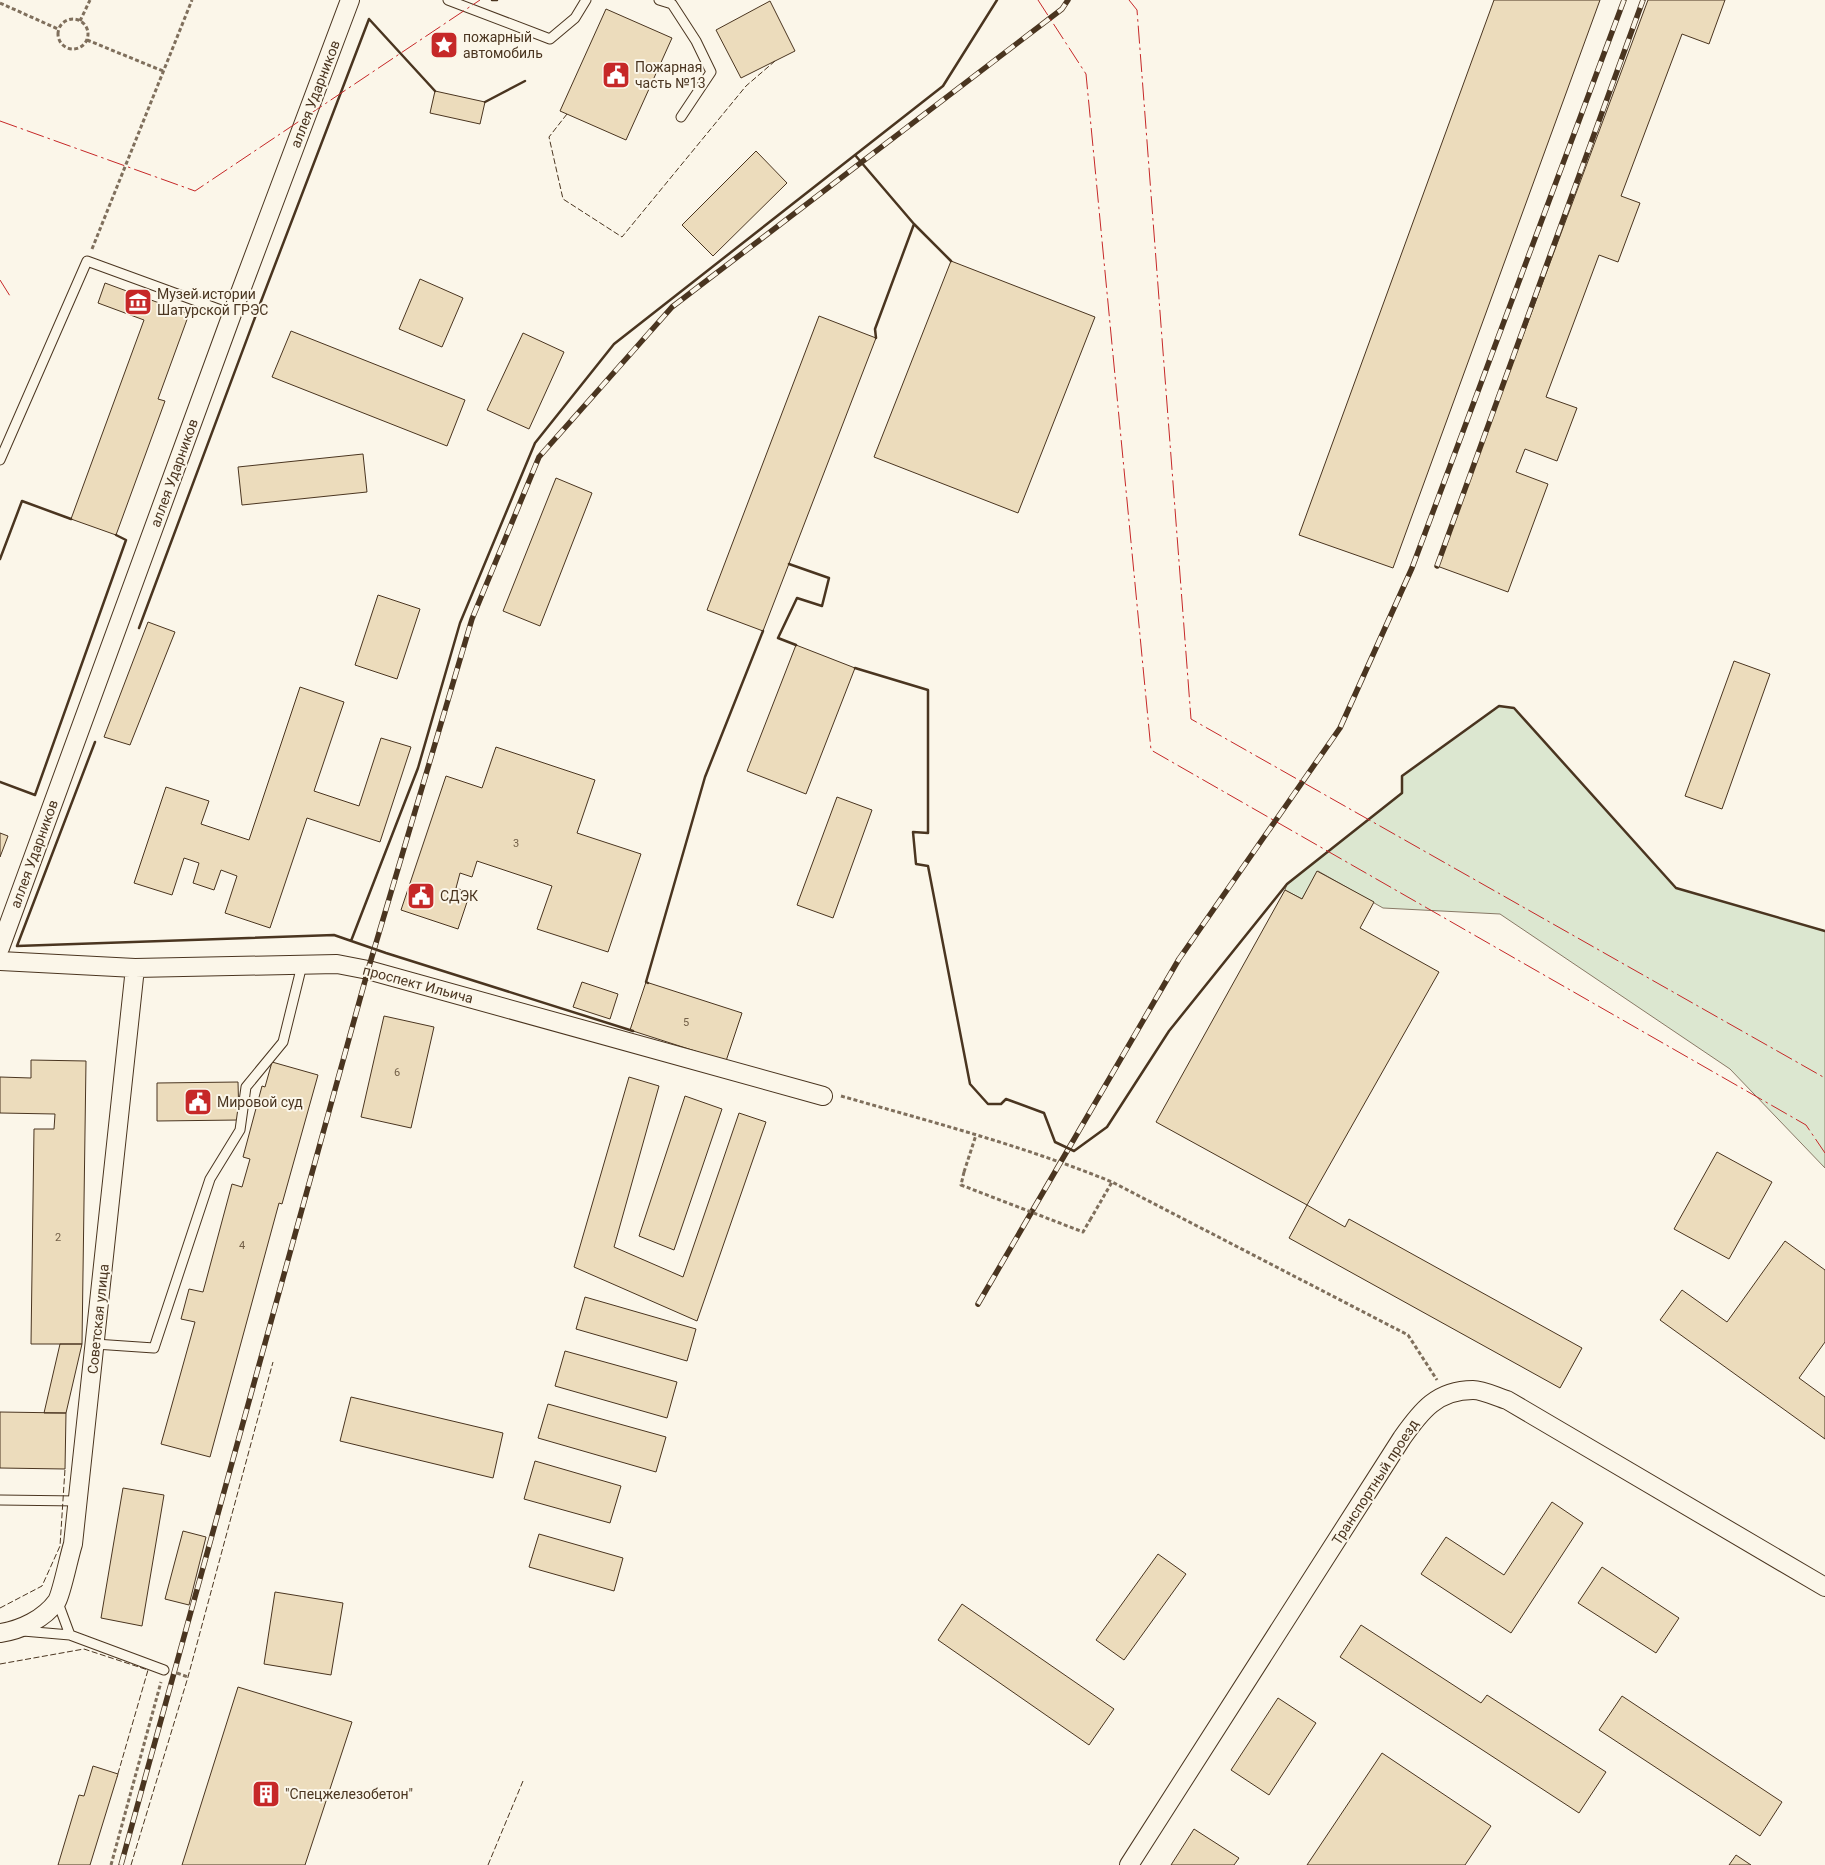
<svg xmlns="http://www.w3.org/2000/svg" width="1825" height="1865" viewBox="0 0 1825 1865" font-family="Roboto,sans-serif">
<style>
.green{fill:#dce7d0;stroke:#887966}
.building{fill:#ecdcbc;stroke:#4a3520}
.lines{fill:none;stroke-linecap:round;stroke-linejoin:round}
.service-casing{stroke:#4a3520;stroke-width:11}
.minor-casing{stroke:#4a3520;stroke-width:20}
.path{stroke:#7f6f5c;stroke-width:3;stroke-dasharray:4 2.5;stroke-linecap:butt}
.service{stroke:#fbf6e9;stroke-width:9}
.minor{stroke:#fbf6e9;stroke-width:18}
.rail-casing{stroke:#4a3520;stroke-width:5.5}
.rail{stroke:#fbf6e9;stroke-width:4;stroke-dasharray:11;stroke-linecap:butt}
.path-bridge{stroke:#7f6f5c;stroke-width:3;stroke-dasharray:4 2.5;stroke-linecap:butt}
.fence{stroke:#4a3520;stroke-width:1;stroke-dasharray:6 2.5;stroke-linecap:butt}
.wall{stroke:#4a3520;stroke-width:2.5}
.power{stroke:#c62828;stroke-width:1;stroke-dasharray:18 4 2.5 4;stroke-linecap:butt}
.labels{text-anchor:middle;stroke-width:4;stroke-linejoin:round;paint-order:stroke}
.number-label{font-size:11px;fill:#725f47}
.poi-label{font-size:14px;fill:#4a3520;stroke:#fbf6e9;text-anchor:start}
.street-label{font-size:14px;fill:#4a3520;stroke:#fbf6e9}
</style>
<rect width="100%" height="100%" fill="#fbf6e9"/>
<path class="green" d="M1499 706 1514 708 1676 888 1825 931V1168L1730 1069 1500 914 1383 908 1318 871 1302 899 1285 890 1287 884 1402 793V776Z"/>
<path class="building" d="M1494 0H1600L1393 568 1299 535Z
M1648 0H1725L1709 44 1682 34 1621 196 1640 203 1618 262 1599 255 1546 397 1577 408 1557 461 1525 449 1516 472 1548 484 1508 592 1437 566Z
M770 1 795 51 741 78 716 30Z
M606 9 672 38 626 140 560 111Z
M435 91 485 102 480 124 430 113Z
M756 151 787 183 713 256 682 225Z
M951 261 1095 317 1018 513 874 457Z
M420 279 463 298 442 347 399 329Z
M105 283 189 314 158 399 165 401 116 535 71 519 144 320 98 303Z
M819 316 876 338 763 631 707 610Z
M291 331 465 400 447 446 272 377Z
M523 333 564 352 529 429 487 410Z
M363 454 367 492 242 505 238 467Z
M556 478 592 493 540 626 503 611Z
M378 595 420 609 397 679 355 665Z
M148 622 175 632 130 745 104 737Z
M796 645 855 668 806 794 747 771Z
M1734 661 1770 674 1722 809 1685 796Z
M300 687 344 702 314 791 359 806 381 738 411 747 380 842 307 818 270 928 225 913 237 876 221 870 214 890 193 883 199 863 184 858 172 895 134 883 166 787 209 801 201 824 249 840Z
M496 747 595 780 577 833 641 854 608 952 537 929 552 886 477 861 472 877 460 873 456 888 470 893 458 929 401 910 446 776 482 788Z
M837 797 872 810 833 918 797 905Z
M0 833 8 836 0 857Z
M1317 871 1374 902 1360 928 1439 972 1307 1205 1156 1122 1285 890 1302 899Z
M582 982 618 994 610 1019 573 1007Z
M646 982 742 1013 726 1061 630 1030Z
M384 1016 434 1027 411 1128 361 1117Z
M31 1060 86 1061 82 1344H31L34 1129H54L55 1114 0 1113V1077L31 1078Z
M272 1062 318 1075 282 1204 279 1203 210 1457 161 1444 195 1322 181 1319 189 1289 203 1292 232 1184 242 1187 250 1159 243 1157 262 1086 265 1087Z
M629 1077 659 1086 614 1247 683 1277 739 1113 766 1122 697 1321 574 1267Z
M238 1082 239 1120 157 1121V1083Z
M685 1096 722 1109 674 1250 639 1236Z
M1717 1152 1772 1182 1729 1259 1674 1229Z
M1307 1205 1345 1227 1349 1219 1582 1348 1560 1388 1289 1238Z
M1785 1241 1825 1270V1342L1799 1378 1825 1397V1439L1660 1320 1682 1290 1727 1322Z
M585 1297 696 1329 687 1361 576 1329Z
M60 1344H82L66 1413H44Z
M565 1351 677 1382 667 1418 555 1386Z
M351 1397 503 1433 493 1478 340 1441Z
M548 1404 666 1437 656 1472 538 1438Z
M0 1412 66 1413 65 1469 0 1468Z
M535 1461 621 1486 610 1523 524 1499Z
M123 1488 164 1495 142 1626 101 1618Z
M1552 1502 1583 1523 1511 1633 1421 1574 1446 1537 1504 1575Z
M183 1531 206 1537 189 1605 165 1599Z
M539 1534 623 1558 614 1591 529 1567Z
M1158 1554 1186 1574 1124 1660 1096 1640Z
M1602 1567 1679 1618 1656 1653 1578 1603Z
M275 1592 343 1603 331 1675 264 1664Z
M962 1604 1114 1709 1089 1745 938 1640Z
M1361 1625 1481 1703 1487 1695 1606 1772 1579 1813 1340 1657Z
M238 1687 352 1722 305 1865H182Z
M1622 1696 1782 1802 1760 1836 1599 1730Z
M1278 1698 1316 1723 1269 1795 1231 1770Z
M1382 1753 1491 1826 1465 1865H1307Z
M93 1766 118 1774 90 1865H58L79 1795 84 1796Z
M1194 1829 1239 1858 1234 1865H1171Z
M1736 1855 1751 1865H1729Z"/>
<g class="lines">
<defs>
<path id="service" d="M448 0 550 39 575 18 586 0
M659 0 672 4 696 41 711 72 681 117
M0 460 87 261 232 314
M95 1344 154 1348 210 1179 240 1130 246 1087 283 1042 302 965
M0 1500 78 1501
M57 1600 70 1635
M23 1631 70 1635 164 1670"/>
<path id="minor" d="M0 948 232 314 350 0
M0 961 135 968 337 964 368 970 823 1096
M0 1633C21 1630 44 1619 57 1601 62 1592 69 1556 73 1544L135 968
M1129 1865 1402 1438C1421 1411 1437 1390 1473 1390 1483 1390 1497 1397 1507 1400L1825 1587"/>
</defs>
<use href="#service" class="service-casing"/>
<use href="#minor" class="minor-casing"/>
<path class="path" d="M0 3 58 29
M58 34a15 15 0 1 1 30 0a15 15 0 1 1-30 0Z
M80 21 90 0
M87 40 163 71
M92 249 192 0
M841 1096C932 1122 1024 1146 1112 1182L1408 1335 1437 1380
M964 1172 976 1135
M1090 1220 1112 1182
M177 1673 188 1677
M111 1865 161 1682"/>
<use href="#service" class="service"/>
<use href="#minor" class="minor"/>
<defs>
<path id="rail" d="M1437 566 1643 0
M978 1304 1179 959 1340 728 1412 568 1624 0
M121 1865 368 970 472 619 539 457 672 307 1062 9 1068 0"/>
</defs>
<use href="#rail" class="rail-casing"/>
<use href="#rail" class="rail"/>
<path class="path-bridge" d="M964 1172 961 1185 1083 1232 1090 1220"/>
<path class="fence" d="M567 114 549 137 563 199 622 237 746 86 775 61
M0 1608 42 1586 60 1546 65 1469
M0 1664 84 1649 148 1670 117 1777
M131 1865 188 1677 273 1362
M488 1865 523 1781"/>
<path class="wall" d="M492 0H497
M485 102 525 81
M855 155 914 224 951 261
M876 338 875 329 914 224
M0 559 22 501 71 519
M789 564 829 578 822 606 797 598 778 638 796 645
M139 628 260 304 369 19 435 91
M855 668 928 690V833L913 832 916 864 928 866 970 1084 988 1104H1001L1006 1099 1044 1113 1055 1142 1074 1151 1107 1127 1169 1031 1287 884 1402 793V776L1499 706 1514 708 1676 888 1825 931
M95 742 17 946 334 935 386 953 633 1031
M0 782 35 795 126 540 116 535
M351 941 418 768 460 623 535 443 614 344 943 86 997 0
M648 983 646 982 705 777 763 631"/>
<path class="power" d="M1038 0 1086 74 1151 750 1806 1125 1825 1153
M1129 0 1137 10 1191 719 1825 1078
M0 121 195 191 480 0
M0 280 10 296"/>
</g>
<defs>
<symbol id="sight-square" viewBox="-11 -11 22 22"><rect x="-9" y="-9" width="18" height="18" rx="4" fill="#c62828" stroke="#fbf6e9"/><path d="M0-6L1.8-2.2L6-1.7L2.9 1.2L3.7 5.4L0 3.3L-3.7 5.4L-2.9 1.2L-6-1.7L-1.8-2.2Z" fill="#fff"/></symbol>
<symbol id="civic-square" viewBox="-11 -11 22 22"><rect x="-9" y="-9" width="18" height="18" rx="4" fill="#c62828" stroke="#fbf6e9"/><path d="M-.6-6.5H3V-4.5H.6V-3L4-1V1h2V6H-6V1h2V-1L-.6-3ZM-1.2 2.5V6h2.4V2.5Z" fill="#fff"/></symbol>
<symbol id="museum-square" viewBox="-11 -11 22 22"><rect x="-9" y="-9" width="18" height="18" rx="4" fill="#c62828" stroke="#fbf6e9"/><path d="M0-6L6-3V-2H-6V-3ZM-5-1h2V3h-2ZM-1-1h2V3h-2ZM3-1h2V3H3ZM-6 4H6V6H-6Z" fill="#fff"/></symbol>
<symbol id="building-square" viewBox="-11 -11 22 22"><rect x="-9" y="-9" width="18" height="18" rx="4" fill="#c62828" stroke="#fbf6e9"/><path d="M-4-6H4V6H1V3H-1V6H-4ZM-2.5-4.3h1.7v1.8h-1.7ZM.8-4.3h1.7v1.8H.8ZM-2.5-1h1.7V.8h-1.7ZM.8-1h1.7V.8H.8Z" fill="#fff"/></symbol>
</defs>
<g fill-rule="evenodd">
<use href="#sight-square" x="428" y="29" width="32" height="32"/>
<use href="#civic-square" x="600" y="59" width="32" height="32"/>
<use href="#museum-square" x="122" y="286" width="32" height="32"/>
<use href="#civic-square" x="405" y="880" width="32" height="32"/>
<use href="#civic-square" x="182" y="1086" width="32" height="32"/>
<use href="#building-square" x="250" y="1778" width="32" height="32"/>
</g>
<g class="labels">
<g class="number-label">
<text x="516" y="847">3</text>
<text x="686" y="1026">5</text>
<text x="397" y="1076">6</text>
<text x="58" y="1241">2</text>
<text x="242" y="1249">4</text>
</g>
<g class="poi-label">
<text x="463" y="42">пожарный<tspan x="463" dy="16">автомобиль</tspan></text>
<text x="635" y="72">Пожарная<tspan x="635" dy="16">часть №13</tspan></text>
<text x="157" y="299">Музей истории<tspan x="157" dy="16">Шатурской ГРЭС</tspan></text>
<text x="440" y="901">СДЭК</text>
<text x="217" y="1107">Мировой суд</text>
<text x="285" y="1799">"Спецжелезобетон"</text>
</g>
<g class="street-label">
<text transform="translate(315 94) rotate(-69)" y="5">аллея Ударников</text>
<text transform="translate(174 473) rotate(-70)" y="5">аллея Ударников</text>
<text transform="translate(34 854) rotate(-70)" y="5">аллея Ударников</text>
<text transform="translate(418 984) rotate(15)" y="5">проспект Ильича</text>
<text transform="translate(98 1319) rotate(-84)" y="5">Советская улица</text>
<text transform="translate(1375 1482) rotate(-57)" y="5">Транспортный проезд</text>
</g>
</g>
</svg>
